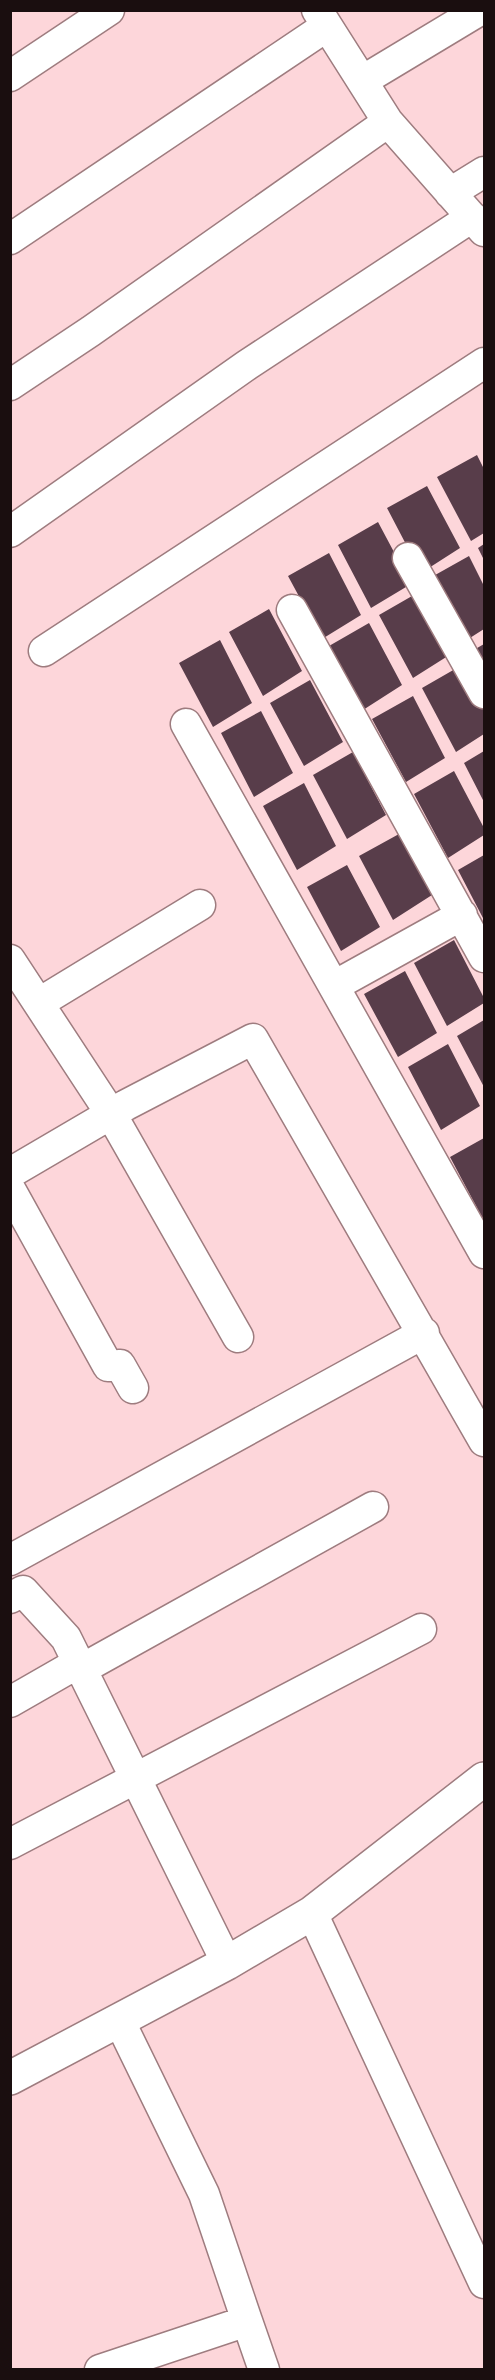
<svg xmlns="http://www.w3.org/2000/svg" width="495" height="2380" viewBox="0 0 495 2380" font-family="'Fira Sans',sans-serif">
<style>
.building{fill:#583d4a}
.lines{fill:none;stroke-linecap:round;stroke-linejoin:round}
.street-casing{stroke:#9e7c7f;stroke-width:33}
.secondary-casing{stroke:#9e7c7f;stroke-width:36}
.street{stroke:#fff;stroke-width:30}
.secondary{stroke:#fff;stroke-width:33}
</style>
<rect width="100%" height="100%" fill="#fdd6da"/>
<path class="building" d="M477 455 484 469V533L471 541 437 477Z
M427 486 460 548 421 573 387 508Z
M378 522 411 584 371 608 338 545Z
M484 544V560L478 548Z
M329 553 361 615 322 639 288 576Z
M469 556 484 586V629L462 643 428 579Z
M419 592 451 654 413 678 379 615Z
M269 609 302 671 263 696 229 632Z
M369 623 402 685 363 710 329 646Z
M220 640 252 703 213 727 179 663Z
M484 644V676L472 651Z
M462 665 484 707V734L456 752 422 688Z
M310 680 343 742 304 766 270 703Z
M413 696 445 758 406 782 372 719Z
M261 711 293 773 254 797 221 733Z
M484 751V802L464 763Z
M353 752 386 815 347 839 313 775Z
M454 771 484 828V835L448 858 414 794Z
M304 783 336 846 297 870 263 806Z
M399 834 432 895 393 920 359 856Z
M484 855V920L458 870Z
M347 865 380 927 341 951 307 887Z
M454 940 484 998V1003L447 1026 414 963Z
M405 971 437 1033 398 1057 364 994Z
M484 1020V1087L457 1036Z
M448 1044 480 1106 441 1130 408 1067Z
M484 1138V1221L450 1157Z"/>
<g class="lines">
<defs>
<path id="street" d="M317 10 388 122 484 231
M10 76 109 10
M362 81 480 10
M450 193 484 172
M10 239 327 26
M10 385 91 331 388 122
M10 532 247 365 472 217
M408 558 484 693
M292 610 484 957
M44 651 484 363
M186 724 484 1253
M10 960 111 1114 238 1337
M334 986 462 915
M39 1003 200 905
M10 1173 126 1105 253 1039 484 1441
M10 1189 108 1366 120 1365 133 1388
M10 1560 424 1333
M10 1598 23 1591 66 1638 227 1963
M82 1669 373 1507
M10 1702 78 1663
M10 1844 421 1629
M312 1913 484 2283
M119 2020 204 2194 247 2321
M100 2370 247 2321 264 2370"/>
<path id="secondary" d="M10 2078 227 1963 312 1913 484 1779"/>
</defs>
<use href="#street" class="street-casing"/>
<use href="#secondary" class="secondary-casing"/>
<use href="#street" class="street"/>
<use href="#secondary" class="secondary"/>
</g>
<rect width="495" height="2380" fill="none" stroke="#1a0e0f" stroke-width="24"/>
</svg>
